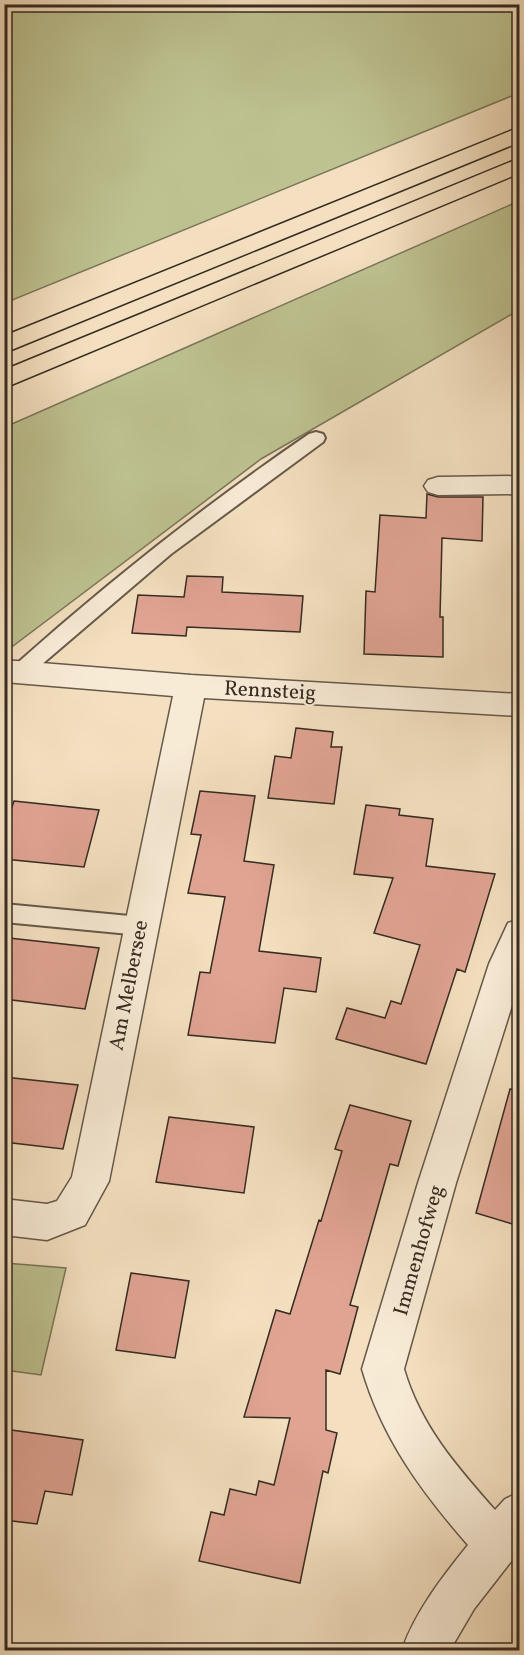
<svg xmlns="http://www.w3.org/2000/svg" width="524" height="1655" viewBox="0 0 524 1655" font-family="Vollkorn,serif">
<style>
.green{fill:#bec291;stroke:#7a765a;stroke-width:1.5}
.building{fill:#e0a493;stroke:#362b22;stroke-width:1.5}
.lines{fill:none;stroke-linecap:round;stroke-linejoin:round}
.service-casing{stroke:#66584a;stroke-width:4}
.minor-casing{stroke:#66584a;stroke-width:3}
.motorway-casing{stroke:#362b22;stroke-width:3}
.service{fill:#f8ebd6;fill-rule:evenodd}
.minor{fill:#f8ebd6;fill-rule:evenodd}
.motorway{fill:#f4e0c0;fill-rule:evenodd}
.labels{text-anchor:middle;stroke-width:4.5;stroke-linejoin:round;paint-order:stroke}
.street-label{font-size:21px;fill:#362b22;stroke:#f8ebd6}
</style>
<rect width="100%" height="100%" fill="#f4e0c0"/>
<filter id="stains"><feTurbulence type="fractalNoise" baseFrequency=".00333" numOctaves="4"/><feColorMatrix values="0 0 0 0 .2 0 0 0 0 .09 0 0 0 0 .02 0 0 0 .5 -.17"/></filter>
<radialGradient id="worn" r=".72"><stop offset=".6" stop-color="#630" stop-opacity="0"/><stop offset="1" stop-color="#630" stop-opacity=".3"/></radialGradient>
<path class="green" d="M5 4 519 5V93L5 303Z
M519 201V310L261 459 5 652V427Z
M5 1263 66 1268 41 1375 5 1370Z"/>
<path class="building" d="M427 494 438 497H483L482 541 442 538 440 617H443V657L364 654 366 591 375 592 380 515 426 518Z
M187 576 223 577 222 592 303 596 300 632 187 627 186 636 132 633 138 595 184 597Z
M296 728 333 732 331 747H342L334 804 268 798 275 756 291 758Z
M200 791 255 796 244 861 274 865 259 951 321 958 316 992 284 988 275 1043 188 1035 200 972 210 973 225 897 188 893 201 835 191 834Z
M14 801 99 810 84 867 4 859V831Z
M366 805 400 809 399 815 433 819 426 866 495 874 465 972 457 969 426 1064 336 1039 347 1008 385 1018 391 1001 401 1004 420 945 374 933 393 878 354 874Z
M9 938 99 948 85 1009 4 999V955Z
M4 1077 78 1085 63 1149 4 1142Z
M510 1089 519 1090V1226L476 1213Z
M350 1105 411 1121 398 1166 390 1164 350 1305 358 1307 340 1374 326 1370V1430L337 1433 328 1473 323 1471 300 1583 199 1561 211 1512 224 1515 230 1489 256 1495 259 1481 274 1485 290 1418 244 1417 276 1310 290 1314 319 1220 321 1221 342 1151 335 1149Z
M169 1117 254 1127 244 1193 156 1182Z
M131 1273 189 1281 175 1358 116 1350Z
M4 1429 83 1440 72 1495 45 1491 37 1524 4 1520Z"/>
<g class="lines">
<defs>
<path id="service" d="M316 432 323 434 325 438 323 442 171 554 27 677 20 679 13 677 10 672 13 667C107 583 205 505 309 434Z
M4 904 140 917 148 919 152 926 148 933 140 935 4 922Z"/>
<path id="minor" d="M520 476V494L438 495 428 492 424 486 428 480 438 477Z
M4 660 191 675 520 694V716L204 698 109 1181 85 1225 47 1240 4 1235V1199L47 1204 57 1201 72 1177 173 696 4 682Z
M520 919V980L456 1183 404 1369C420 1425 457 1467 495 1510L505 1499 520 1492V1550L474 1609 450 1650H402C415 1612 443 1576 468 1545 421 1491 382 1438 362 1369L418 1183 489 964 508 923Z"/>
<path id="motorway" d="M520 127V142L4 353V336Z
M520 158V173L4 388V370Z"/>
</defs>
<use href="#service" class="service-casing"/>
<use href="#minor" class="minor-casing"/>
<use href="#motorway" class="motorway-casing"/>
<use href="#service" class="service"/>
<use href="#minor" class="minor"/>
<use href="#motorway" class="motorway"/>
</g>
<g class="labels">
<g class="street-label">
<text transform="translate(270 690) rotate(3)" y="7">Rennsteig</text>
<text transform="translate(128 985) rotate(-79)" y="7">Am Melbersee</text>
<text transform="translate(418 1250) rotate(-74)" y="7">Immenhofweg</text>
</g>
</g>
<rect width="524" height="1655" fill="none" stroke="#f4e0c0" stroke-width="24"/>
<rect x="6" y="6" width="512" height="1643" fill="none" stroke="#362b22" stroke-width="3"/>
<rect x="12" y="12" width="500" height="1631" fill="none" stroke="#362b22" stroke-width="1.5"/>
<rect width="100%" height="100%" filter="url(#stains)"/>
<rect width="100%" height="100%" fill="url(#worn)"/>
</svg>
